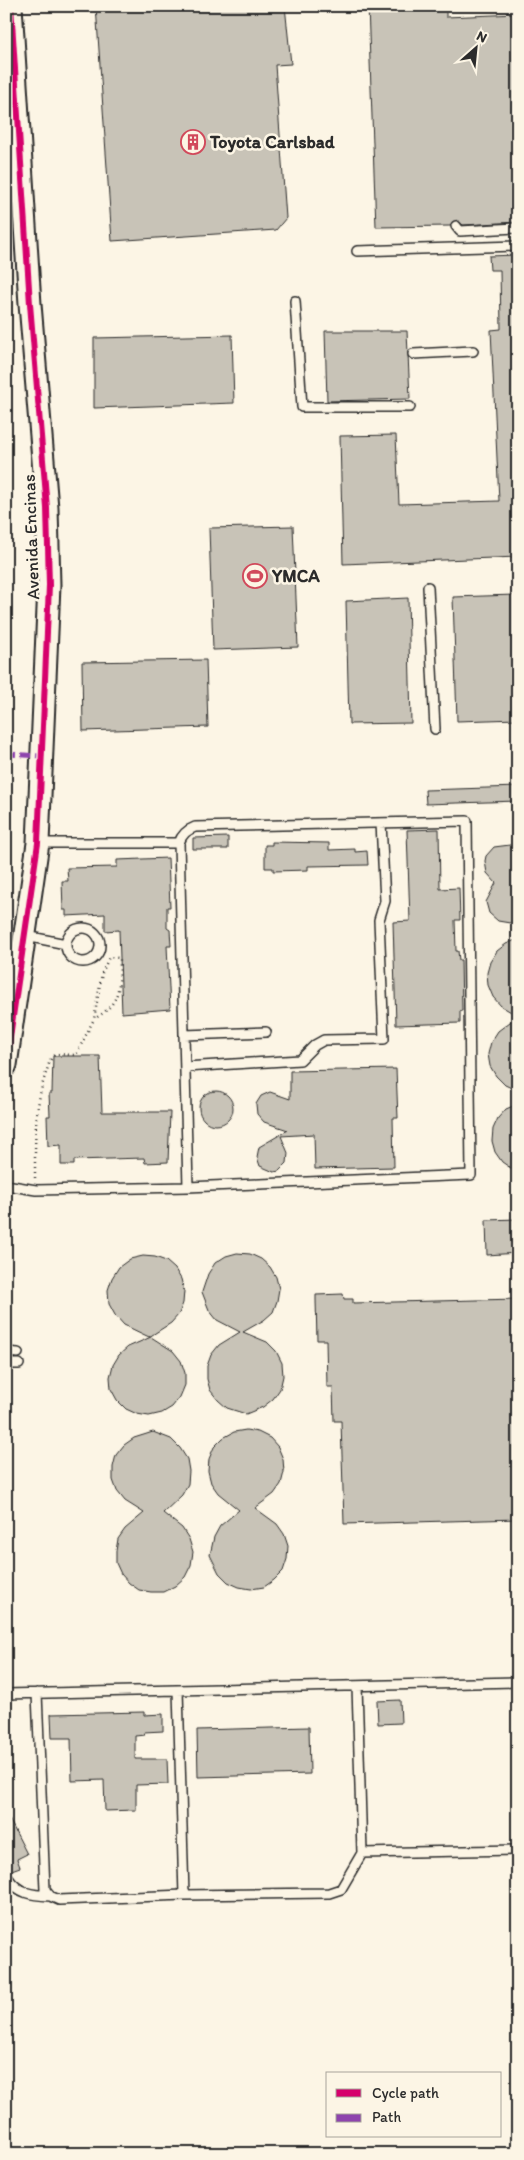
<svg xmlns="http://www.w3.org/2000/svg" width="524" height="2160" viewBox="0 0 524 2160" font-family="Itim,sans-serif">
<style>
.building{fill:#c8c3b7;stroke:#2b2b2b}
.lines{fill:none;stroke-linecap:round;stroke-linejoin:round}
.service-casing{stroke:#2b2b2b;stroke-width:12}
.tertiary-casing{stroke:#2b2b2b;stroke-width:25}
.path{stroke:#2b2b2b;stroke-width:2.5;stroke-dasharray:1 4;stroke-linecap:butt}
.service{stroke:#fcf5e5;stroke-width:9}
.tertiary{stroke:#fcf5e5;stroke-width:21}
.quiet{stroke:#8e44ad;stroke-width:5;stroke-dasharray:10 5;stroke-linecap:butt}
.cycleway-casing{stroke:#fcf5e5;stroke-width:9}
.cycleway{stroke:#d6006c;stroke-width:6}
.labels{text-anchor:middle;stroke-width:5;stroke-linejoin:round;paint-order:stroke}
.poi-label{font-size:18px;font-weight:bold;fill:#2b2b2b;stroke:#fcf5e5;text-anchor:start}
.street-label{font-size:18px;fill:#2b2b2b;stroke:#fcf5e5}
</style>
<rect width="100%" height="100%" fill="#fcf5e5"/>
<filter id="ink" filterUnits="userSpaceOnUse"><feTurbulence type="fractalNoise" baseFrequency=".02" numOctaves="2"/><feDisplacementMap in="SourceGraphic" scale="10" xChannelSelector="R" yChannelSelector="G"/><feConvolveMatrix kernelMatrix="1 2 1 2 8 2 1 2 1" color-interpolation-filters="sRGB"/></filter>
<g filter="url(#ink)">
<path class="building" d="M96 6H285L291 64 275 65 286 218 276 230 112 241Z
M368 6H446V17L518 14V222L463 225 456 220 450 226 376 227Z
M516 255 518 279V557L343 564 340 436 396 435 399 504 499 501 491 330 501 329 500 270H490L489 256Z
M325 331H407L410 399 327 401Z
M232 335 234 403 94 408V338Z
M293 526 298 647 213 650 209 528Z
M515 595 518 719 457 721 453 597Z
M408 598 411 723 349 724 346 601Z
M206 660 208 727 83 731 82 662Z
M518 787V801L426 804 425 790Z
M439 829 440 889 459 888 460 920H455L456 951H458L459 960H461L462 1011H460V1023L396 1025 393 922 410 921 407 830Z
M228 837V849H193V838Z
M272 842 329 843V850L355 849V852L367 851 368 865 308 866V870L273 871V868H265V845H272Z
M518 844V916L510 923 498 921 489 913 486 902 496 883 487 873 485 861 486 856 494 847Z
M168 858 170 907H167V928L170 930 171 946H167L170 1009 122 1013 119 930 105 931V914L66 916V910H63L62 881H68L67 868 117 867V860Z
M518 939V1016L501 1006 493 997 488 985 487 973 490 962 497 951 506 944Z
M518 1016V1091L505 1085 496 1076 490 1066 488 1054 491 1042 498 1031Z
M53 1056H100L102 1112H170L168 1162 145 1163 144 1158 74 1160V1165H61V1145L48 1146 47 1116H50L49 1093H52Z
M396 1069 398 1118H393L394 1167 315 1169 314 1134 281 1136 288 1153 287 1163 279 1171 274 1172 260 1166 257 1157 259 1147 288 1130 264 1122 257 1114 256 1104 261 1096 270 1092 290 1099V1071Z
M199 1108a17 17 0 1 1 34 0a17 17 0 1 1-34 0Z
M518 1104V1173L502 1162 495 1152 492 1141 493 1129 498 1118 506 1109Z
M518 1219V1253L487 1255 486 1220Z
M237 1253 250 1254 261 1259 270 1267 276 1277 279 1289 277 1301 273 1312 264 1320 243 1332 267 1342 276 1351 282 1363 283 1376 280 1389 273 1399 263 1407 246 1414 227 1408 218 1400 210 1390 207 1379V1366L211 1355 219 1345 240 1332 217 1320 209 1310 202 1292 208 1274 215 1263 226 1256Z
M143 1256 155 1257 166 1261 175 1269 181 1279 184 1291 183 1303 179 1314 171 1323 149 1337 124 1325 115 1315 109 1304 108 1290 112 1278 119 1267 130 1259Z
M343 1294 344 1299H353V1303L518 1299V1519L344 1524 341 1421H334L333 1387H327L326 1340H317L316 1300V1295Z
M151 1337 173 1351 181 1361 185 1373V1385L180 1397 172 1407 162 1413 149 1416 137 1414 126 1409 117 1400 111 1389 110 1377 113 1365 119 1355 128 1347Z
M246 1430 258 1432 270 1438 278 1447 283 1459 284 1472 281 1484 274 1494 255 1508 277 1524 284 1534 288 1546 287 1559 283 1571 274 1580 264 1587 251 1589 239 1587 228 1582 219 1573 210 1555 214 1537 220 1526 239 1510 218 1493 211 1483 208 1471 209 1459 214 1447 223 1438 234 1432Z
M153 1432 171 1439 180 1448 187 1459 189 1471 188 1484 182 1495 163 1513 182 1528 189 1539 193 1552 191 1565 185 1577 175 1586 163 1592H151L139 1590 129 1583 121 1574 116 1563V1551L118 1539 125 1529 144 1513 125 1501 117 1491 113 1480V1467L116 1455 124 1445 134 1438Z
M400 1700 401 1723 378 1724 377 1701Z
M144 1712V1715L163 1714V1731L144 1732 145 1735 135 1736V1759H167L168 1784 136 1785V1810L105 1811 104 1780 72 1781 71 1738H52L51 1714Z
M309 1727 310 1774 198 1777 197 1730Z
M6 1813 27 1854 17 1859 20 1867 6 1872Z"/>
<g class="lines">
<defs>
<path id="service" d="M456 226 460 231 518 228
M357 251 518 246
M295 301 302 407H410
M413 354 473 351
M428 587 435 729
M39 843H179
M66 945a17 17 0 1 1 34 0a17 17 0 1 1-34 0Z
M26 936 66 944
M184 1035 266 1032
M185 1067 300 1060 315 1045 324 1040 384 1039 379 920 385 901 381 823
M6 1185 36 1190 188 1187 471 1175 467 821 195 827C187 830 182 834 179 843L188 1187
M6 1352 18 1353
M6 1364H19
M357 1686 362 1853
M178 1690 184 1895
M37 1693 45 1890 50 1896 59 1900 184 1895 329 1893 341 1889 362 1853 518 1850
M6 1694 518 1682
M8 1878C19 1894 32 1895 50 1896"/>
<path id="tertiary" d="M6 1065 38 843 49 585 47 508 30 304 11 6"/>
</defs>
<use href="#service" class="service-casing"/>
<use href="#tertiary" class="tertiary-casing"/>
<path class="path" d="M35 1178C35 1141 34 1106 47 1070 49 1064 50 1057 56 1054L76 1055 94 1019 102 973 109 957 120 958C119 987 122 1003 94 1019"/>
<use href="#service" class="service"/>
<use href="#tertiary" class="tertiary"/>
<path class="quiet" d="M6 754 42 756"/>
<defs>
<path id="cycleway" d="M6 1065 38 843 49 585 47 508 30 304 11 6"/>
</defs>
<use href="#cycleway" class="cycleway-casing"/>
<use href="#cycleway" class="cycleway"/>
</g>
</g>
<defs>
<symbol id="building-ring" viewBox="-11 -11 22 22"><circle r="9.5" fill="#fcf5e5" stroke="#d1495b" stroke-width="1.5"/><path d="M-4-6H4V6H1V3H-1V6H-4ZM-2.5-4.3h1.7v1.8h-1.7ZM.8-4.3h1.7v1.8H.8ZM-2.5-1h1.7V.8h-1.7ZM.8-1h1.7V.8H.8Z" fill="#d1495b"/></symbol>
<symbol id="stadium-ring" viewBox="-11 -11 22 22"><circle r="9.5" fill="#fcf5e5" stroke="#d1495b" stroke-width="1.5"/><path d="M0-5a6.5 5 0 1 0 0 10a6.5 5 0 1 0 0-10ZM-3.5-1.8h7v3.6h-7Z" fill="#d1495b"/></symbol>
</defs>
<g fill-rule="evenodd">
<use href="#building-ring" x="179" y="128" width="28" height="28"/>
<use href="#stadium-ring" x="241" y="562" width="28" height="28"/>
</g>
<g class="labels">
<g class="poi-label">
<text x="210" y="148">Toyota Carlsbad</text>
<text x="272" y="582">YMCA</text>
</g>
<g class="street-label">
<text transform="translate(31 537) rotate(-92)" y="6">Avenida Encinas</text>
</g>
</g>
<rect width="524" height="2160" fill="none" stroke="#fcf5e5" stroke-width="25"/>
<rect x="12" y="12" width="499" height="2135" fill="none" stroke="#2b2b2b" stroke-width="2" filter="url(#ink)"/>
<rect x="326" y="2072" width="175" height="65" fill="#fcf5e5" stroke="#a8a49b"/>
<rect x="336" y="2089" width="25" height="8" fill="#d6006c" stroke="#a8a49b"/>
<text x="372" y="2098" font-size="15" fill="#2b2b2b">Cycle path</text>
<rect x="336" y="2114" width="25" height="8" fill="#8e44ad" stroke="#a8a49b"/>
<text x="372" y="2122" font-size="15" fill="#2b2b2b">Path</text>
<g transform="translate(476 48) rotate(27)" stroke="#fcf5e5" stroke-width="4" paint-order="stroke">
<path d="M0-4L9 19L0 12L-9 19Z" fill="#2b2b2b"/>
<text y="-8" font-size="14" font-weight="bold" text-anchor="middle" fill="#2b2b2b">N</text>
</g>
</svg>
